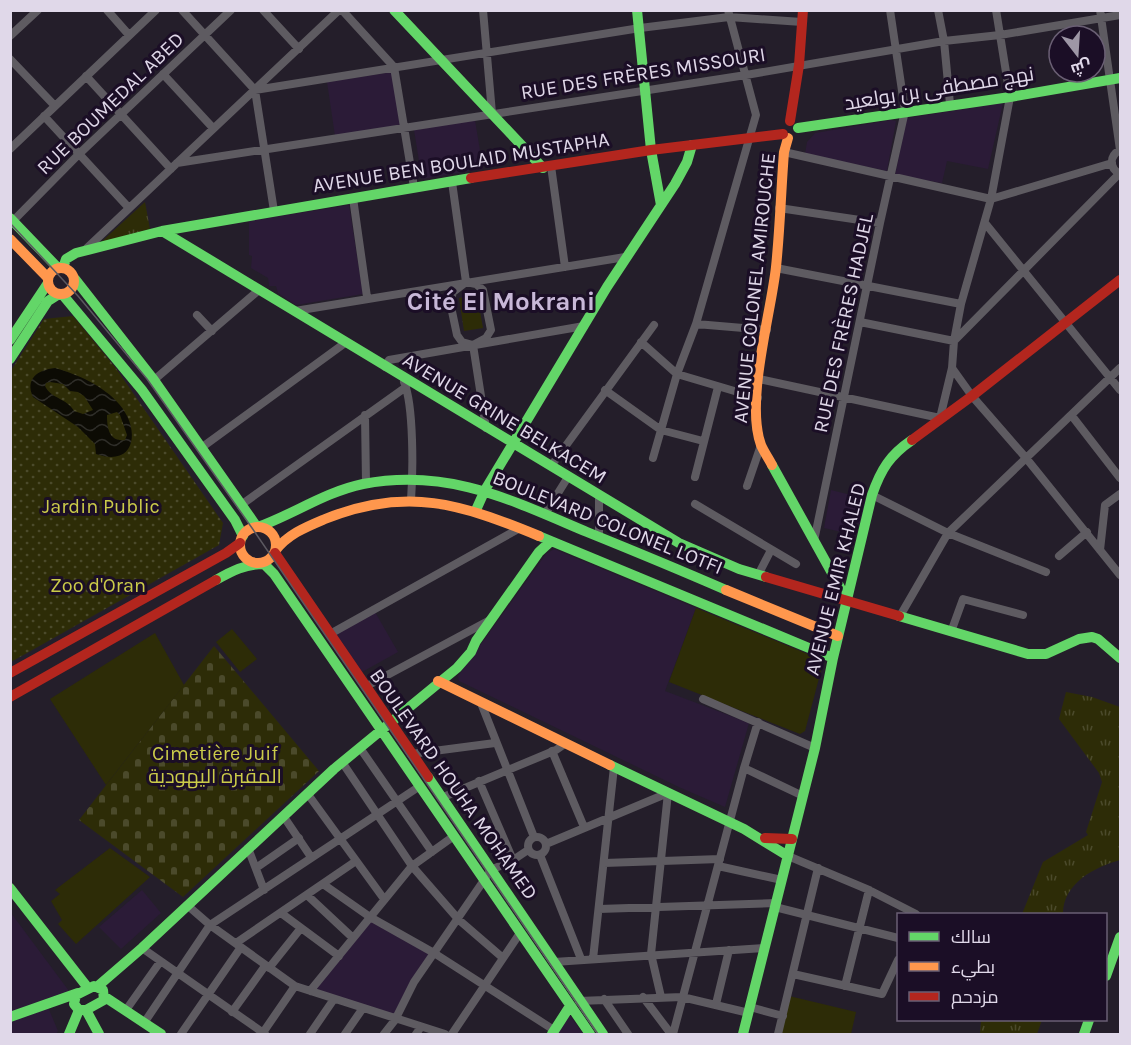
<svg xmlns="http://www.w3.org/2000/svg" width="1131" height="1045" viewBox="0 0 1131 1045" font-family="Karla,Cairo,sans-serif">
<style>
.built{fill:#2b1b37}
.grass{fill:url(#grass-tufts)}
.cemetery{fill:url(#cemetery-stones)}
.garden{fill:url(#garden-dots)}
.pitch{fill:#2d2c07}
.water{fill:url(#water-waves);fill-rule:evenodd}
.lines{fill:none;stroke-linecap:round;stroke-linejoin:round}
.street{stroke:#5e5b61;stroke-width:8}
.fast{stroke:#63d668;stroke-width:10}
.slow{stroke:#ff974d;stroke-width:10}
.jam{stroke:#b3261e;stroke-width:10}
.tram{stroke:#5b5860;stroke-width:1.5}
.labels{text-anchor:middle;stroke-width:6;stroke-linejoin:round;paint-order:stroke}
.street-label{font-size:20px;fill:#e0d8e9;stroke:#1b0e26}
.park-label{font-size:20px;fill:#cbcb49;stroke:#1b0e26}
.district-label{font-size:26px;font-weight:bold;fill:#c8b8d8;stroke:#1b0e26}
</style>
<defs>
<pattern id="grass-tufts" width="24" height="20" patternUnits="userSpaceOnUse" patternTransform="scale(1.5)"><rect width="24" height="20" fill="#2d2c07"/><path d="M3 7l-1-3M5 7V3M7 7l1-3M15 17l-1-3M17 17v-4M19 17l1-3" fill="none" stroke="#4b4a2b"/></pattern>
<pattern id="cemetery-stones" width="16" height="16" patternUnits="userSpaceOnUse" patternTransform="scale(1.5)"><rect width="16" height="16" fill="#2d2c07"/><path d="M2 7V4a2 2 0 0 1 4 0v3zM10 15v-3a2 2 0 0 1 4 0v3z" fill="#4b4a2b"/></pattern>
<pattern id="garden-dots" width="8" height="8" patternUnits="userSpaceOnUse" patternTransform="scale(1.5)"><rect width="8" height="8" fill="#2d2c07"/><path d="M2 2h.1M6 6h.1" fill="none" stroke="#4b4a2b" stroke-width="1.8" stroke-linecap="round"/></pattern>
<pattern id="water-waves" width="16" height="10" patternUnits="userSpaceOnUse" patternTransform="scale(1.5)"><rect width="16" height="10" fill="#0c0b04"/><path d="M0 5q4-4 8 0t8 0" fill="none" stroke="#2f2e29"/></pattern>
</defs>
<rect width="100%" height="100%" fill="#241e2a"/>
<path class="built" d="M392 72 400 125 335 136 327 82Z
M1003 103 988 169 947 161 942 183 895 175 907 118Z
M475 120 483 169 422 179 414 130Z
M891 120 896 121 887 171 805 154 807 142 815 133Z
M349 205 363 294 296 305 278 293 276 286H269L268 278 251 268 252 256 249 255V221Z
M831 490 867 499 860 524 853 522 850 534 824 528Z
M554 549 696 608 665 691 749 723 725 807 681 788 459 681 458 676 546 554Z
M375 612 398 652 362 672 336 634Z
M142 890 161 913 121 949 99 927Z
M11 913 69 991 10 1012Z
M370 917 434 953 395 1020 310 991Z
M48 1007 58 1031 56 1034H11V1021Z
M569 1014 583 1034H556Z"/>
<path class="grass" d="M145 202 150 229 100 243Z
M477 295 483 328 464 331 459 298Z
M1066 692 1092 697 1120 707V860C1095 867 1063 883 1063 914H1022L1043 862 1088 835 1086 832 1102 782 1099 773 1059 719Z
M981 1020H1042L1037 1034H980Z"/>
<path class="cemetery" d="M214 646 319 771 183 897 79 820Z"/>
<path class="garden" d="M73 316 115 367 223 523 219 545 11 662 10 372 44 319Z"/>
<path class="pitch" d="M696 608 815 657 822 667 805 731 800 734 669 682Z
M232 629 257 659 240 672 216 642Z
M155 633 184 685 106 785 50 699Z
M110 848 150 877 76 944 58 924 62 920 51 901 60 894 55 890Z
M789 996 856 1012 851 1034H780Z"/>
<path class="water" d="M55 368C77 374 104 386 119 404 141 429 136 468 96 454L95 444 78 427 33 397C25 379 37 370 55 368ZM50 382 63 384 70 391 78 392 84 396 93 410 83 414 74 411C67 398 51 399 45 386L46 383ZM117 412 120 415 127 435 125 440C109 442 107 428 107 415Z"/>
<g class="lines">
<path class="street" d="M107 10 129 35
M182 10 255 90 274 211
M263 10 299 49
M342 10 394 67 414 187
M483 10 492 113
M938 10 944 41 950 104
M996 10 1010 97 991 199 961 304 954 341 952 368 972 396 1026 458 1120 575
M1100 10 1120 150C1109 156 1109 168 1120 174
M10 36 38 10
M10 59 55 106
M163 74 213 128
M86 76 171 169
M255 90 640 28 729 17 802 22
M44 116 129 208
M10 149 156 10
M784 152 991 199 1112 163
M177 163 746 75 944 41 1000 35 1120 15
M551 166 565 267
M452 182 466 282
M353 198 367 297
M779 208 880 223
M13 221 79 154 231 10
M985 223 1120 390
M87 248 339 10
M776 268 961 304
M466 282 476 284 483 290 491 330 486 338 473 345 462 342 457 335 450 302 453 292Z
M295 311 625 257
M197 315 212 331
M860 322 954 341 1119 174
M696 324 767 330
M641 342 677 374 758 398
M473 345 486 428
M385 367 389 360 584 326
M759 379 940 418 952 368
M154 380 259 290
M404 382C414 406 413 473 411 500
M605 390 661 430 703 441
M365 415 366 483
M1072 416 1120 478
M201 448 345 343
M653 458 677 374 696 324 756 115 728 10
M551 466 654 325
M695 477 718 387
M747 486 761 445
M872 495 948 533 1046 572
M695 504 796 564
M241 505 406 387
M545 514 568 477
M599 537V496
M814 541 880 223 905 111 890 10
M1100 550 1105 505 1120 494
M1059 556 1087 532
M758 575 771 550
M900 616 948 533 1120 368
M951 632 963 599 1023 615
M330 634 520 528
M365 687 490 620
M703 699 815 748
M481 703 534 837
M360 748 432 852
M552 751 584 827
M411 754 495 743
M342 762 412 866 459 920 503 958
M744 768 803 796
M479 781 513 860
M307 793 384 899
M441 798 556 750 566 743
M284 817 311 857
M528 846a9 9 0 1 1 18 0a9 9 0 1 1-18 0Z
M546 844 668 793 651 954 661 997
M248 848 264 890
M540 855 581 959
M788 856 869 890 916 914
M604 863 720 859
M718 866 782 880
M256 868 299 838
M323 884 370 917 434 953 554 1030
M307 895 353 938
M187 905 210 925 295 986 445 1034
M775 907 898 938
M599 909 776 903
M281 913 339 956
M236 943 356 861
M142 948 265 1034
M593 959 614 767
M554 962 765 948
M269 968 301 928
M793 974 882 994 898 960
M845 986 869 890
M310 991 412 866 454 836
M643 997 671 1034
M604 999 628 1034
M579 1001 682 997 749 1013
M716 1004 729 950
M750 1007 783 1016
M126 1010 160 962
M232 1012 265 966
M144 1023 210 925 420 786
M181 1034 241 947
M262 1034 295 986
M310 1034 334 999
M345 1034 363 1008
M384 1034 395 1020 414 982 491 870 513 860 528 850
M416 1034 421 1027
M452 1034 520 933
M673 1034 744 768 758 722
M778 1034 818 868"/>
<path class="fast" d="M394 10 543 168
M637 10 651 150 661 205
M798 128 1010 97 1120 78
M10 218 58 268
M162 231 679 543 739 569 766 577
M63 268 66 259 76 253 162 231 471 178
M75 279 154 380 257 527
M62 294 142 390 235 520 243 536
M10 340 48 283
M10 359 48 301 59 294
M772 465 847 600
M476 510 485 490 607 287 675 184 687 162 692 145
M258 527C294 514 325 492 363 484 449 468 511 500 587 532 634 551 680 570 726 590
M539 536 833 658
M216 580C232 571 245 564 264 564L274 574 590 1034
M899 616 1028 654H1046L1079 639 1092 637 1098 639 1120 658
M610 765 744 829 788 856
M428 777 603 1034
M10 888 88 988
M1106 976 1120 937
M94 986 103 990 104 1000 86 1010H79L74 1004 76 995Z
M98 986 142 948 334 769 457 668 471 652 476 641 539 552 551 541
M105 997 161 1034
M86 1010 99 1034
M10 1017 78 993
M69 1034 79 1010
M552 1034 570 1006
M743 1034 815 748 833 658 872 495C881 469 890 455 912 440
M1084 1034 1089 1020"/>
<path class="slow" d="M10 239 48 278
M48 281a13 13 0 1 1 26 0a13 13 0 1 1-26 0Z
M772 465C769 459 764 452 761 445 745 401 771 314 776 267 780 229 781 190 784 152L788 138
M240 545a18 18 0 1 1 36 0a18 18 0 1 1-36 0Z
M275 551C288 534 306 527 325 519 407 486 461 504 539 536
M726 590 838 636
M438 681 610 765"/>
<path class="jam" d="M790 121 799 65 803 10
M471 178 651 150 783 134
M912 440 972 396 1120 280
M275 553 428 777
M766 577 899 616
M10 673 226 553 240 543
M10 697 216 580
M765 838 792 839"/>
<path class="tram" d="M10 223 78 296 147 379 252 528 598 1034"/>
</g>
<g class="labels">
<g class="street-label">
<text transform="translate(643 73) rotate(-9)" y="7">RUE DES FRÈRES MISSOURI</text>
<text transform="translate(939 88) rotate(-9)" y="7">نهج مصطفى بن بولعيد</text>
<text transform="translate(110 103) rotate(-44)" y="7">RUE BOUMEDAL ABED</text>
<text transform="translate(461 162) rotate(-9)" y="7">AVENUE BEN BOULAID MUSTAPHA</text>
<text transform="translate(754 288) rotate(-84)" y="7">AVENUE COLONEL AMIROUCHE</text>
<text transform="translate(843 323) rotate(-78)" y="7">RUE DES FRÈRES HADJEL</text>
<text transform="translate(505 418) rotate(31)" y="7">AVENUE GRINE BELKACEM</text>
<text transform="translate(608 522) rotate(22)" y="7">BOULEVARD COLONEL LOTFI</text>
<text transform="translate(835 579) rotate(-76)" y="7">AVENUE EMIR KHALED</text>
<text transform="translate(454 784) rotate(55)" y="7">BOULEVARD HOUHA MOHAMED</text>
</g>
<g class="park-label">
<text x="101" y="513">Jardin Public</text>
<text x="98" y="592">Zoo d'Oran</text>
<text x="215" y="760">Cimetière Juif<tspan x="215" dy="23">المقبرة اليهودية</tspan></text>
</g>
<g class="district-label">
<text x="501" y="310">Cité El Mokrani</text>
</g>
</g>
<rect width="1131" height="1045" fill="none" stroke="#e0d8e9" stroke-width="24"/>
<rect x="897" y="913" width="210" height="108" fill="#1b0e26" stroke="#6a5f74" stroke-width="1.5"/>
<rect x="909" y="932" width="30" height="9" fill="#63d668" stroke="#6a5f74" stroke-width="1.5"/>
<text x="951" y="943" font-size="18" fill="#e0d8e9">سالك</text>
<rect x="909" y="962" width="30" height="9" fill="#ff974d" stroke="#6a5f74" stroke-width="1.5"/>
<text x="951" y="973" font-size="18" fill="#e0d8e9">بطيء</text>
<rect x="909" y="992" width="30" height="9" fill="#b3261e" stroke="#6a5f74" stroke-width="1.5"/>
<text x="951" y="1003" font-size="18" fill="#e0d8e9">مزدحم</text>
<g transform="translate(1077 54) rotate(163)"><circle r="28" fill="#1b0e26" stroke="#6a5f74" stroke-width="1.5"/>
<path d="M0-4.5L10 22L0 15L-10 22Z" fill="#9e97a6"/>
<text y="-9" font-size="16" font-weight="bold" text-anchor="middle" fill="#e0d8e9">ش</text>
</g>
</svg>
